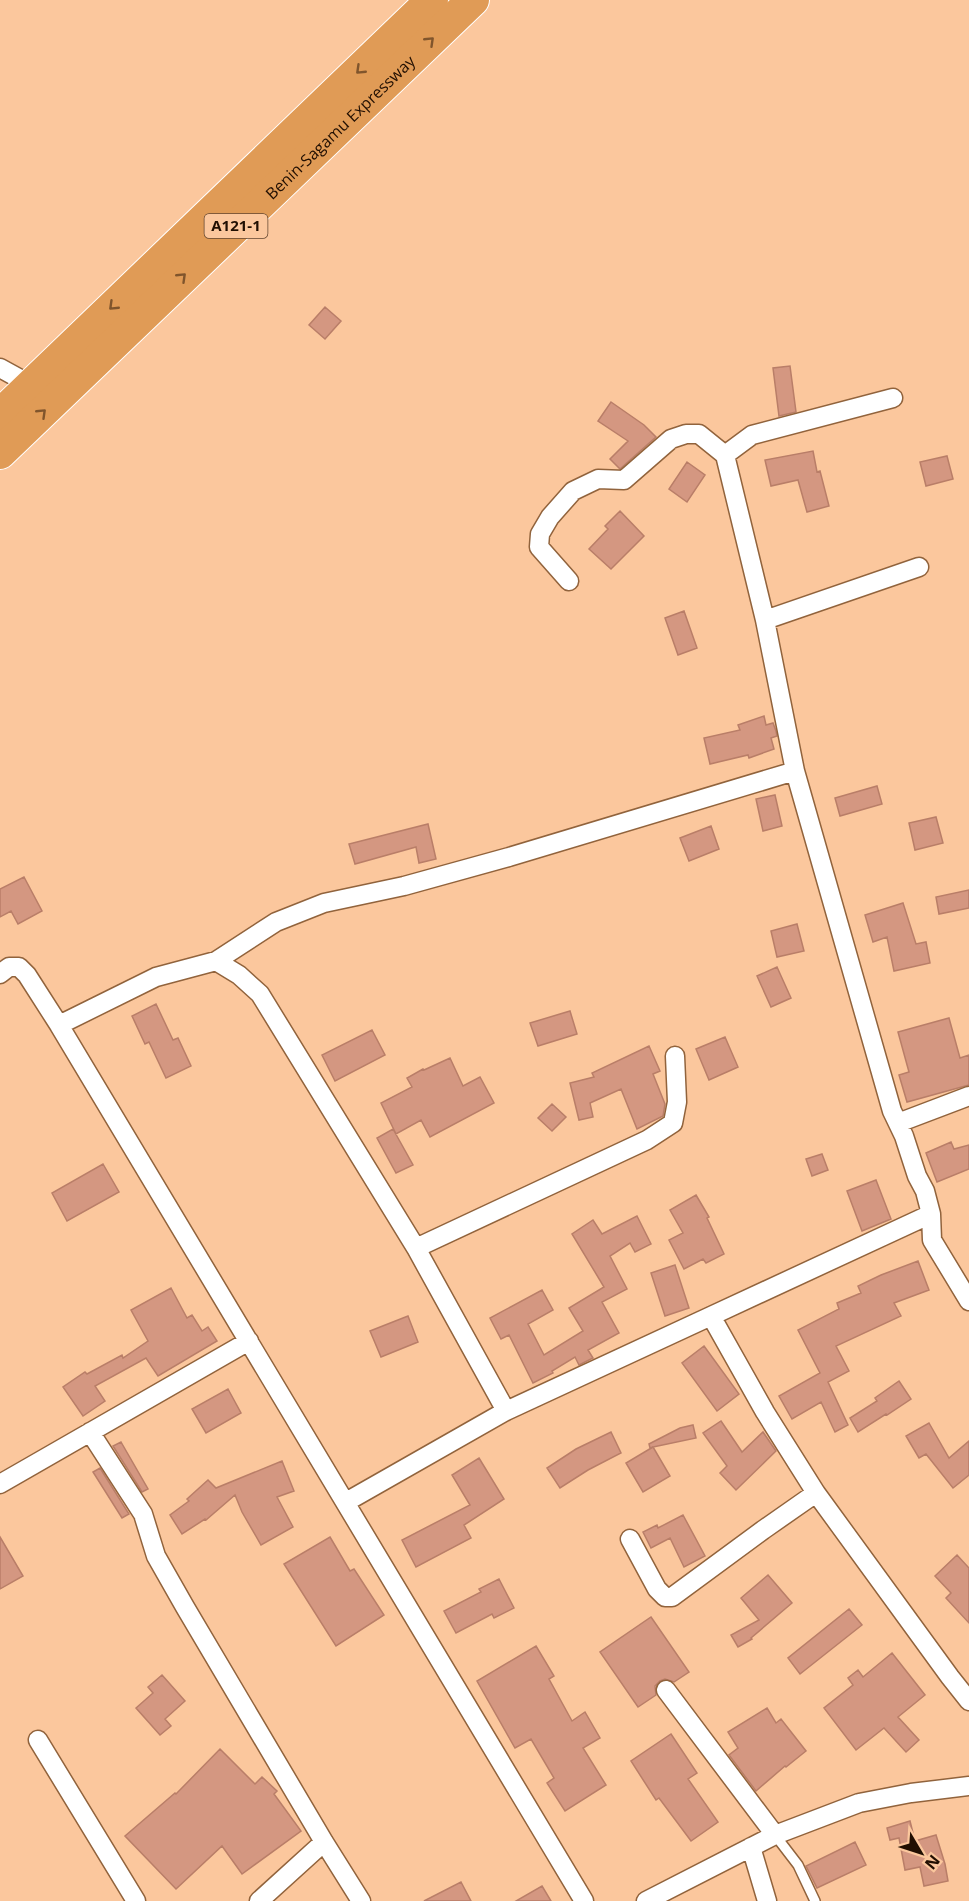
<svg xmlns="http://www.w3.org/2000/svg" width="969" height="1901" viewBox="0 0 969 1901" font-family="'Open Sans',sans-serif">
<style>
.building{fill:#d49781;stroke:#b97e68;stroke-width:1.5}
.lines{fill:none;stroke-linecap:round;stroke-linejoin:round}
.service-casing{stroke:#91633c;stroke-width:12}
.minor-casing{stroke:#91633c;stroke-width:21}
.trunk-casing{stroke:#fff;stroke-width:34}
.service{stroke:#fff;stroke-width:9}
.minor{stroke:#fff;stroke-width:18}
.trunk{stroke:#e09b56;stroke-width:32}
.oneway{stroke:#80552c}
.labels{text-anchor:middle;stroke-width:5;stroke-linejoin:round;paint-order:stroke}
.shield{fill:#fbc79d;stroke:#624630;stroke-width:1.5}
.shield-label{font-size:15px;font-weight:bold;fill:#210f02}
.street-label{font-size:16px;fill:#210f02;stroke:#fbc79d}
</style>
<rect width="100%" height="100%" fill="#fbc79d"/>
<path class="building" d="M325 307 341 321 325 339 309 325Z
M790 366 796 412 779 416 773 368Z
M611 402 644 425 656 437 620 469 610 459 628 441 598 421Z
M813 451 817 472 820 471 829 506 807 512 798 480 771 486 765 460Z
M947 456 953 479 926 486 920 462Z
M687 462 705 475 687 502 669 489Z
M620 511 644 536 611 569 589 549 608 529 605 526Z
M684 611 697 648 678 655 665 618Z
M764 716 766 725 773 723 776 731 777 736 771 738 774 749 749 758 748 755 710 764 704 738 740 730 738 725Z
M877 786 882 804 840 816 835 798Z
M775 795 782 826 763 831 756 799Z
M936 817 943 843 915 850 909 823Z
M428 824 436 859 419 863 416 847 355 864 349 844Z
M711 826 719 849 689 861 680 838Z
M24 877 42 911 18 924 11 911 0 917V889Z
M969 890V908L939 914 936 897Z
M903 903 916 944 926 942 930 963 894 971 887 937 873 942 865 915Z
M797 924 804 951 777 957 771 931Z
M777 967 791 998 771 1007 757 976Z
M156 1004 173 1040 178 1038 191 1066 166 1078 149 1042 145 1044 132 1016Z
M570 1011 577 1034 538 1046 530 1023Z
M949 1018 960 1058 969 1055V1085L907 1102 899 1075 909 1072 898 1032Z
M372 1030 385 1055 335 1081 322 1055Z
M725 1037 738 1067 709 1080 696 1049Z
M649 1046 660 1071 653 1074 665 1104 663 1116 637 1129 621 1089 590 1103 593 1117 579 1120 570 1083 594 1077 592 1073Z
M450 1058 463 1086 480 1077 494 1103 430 1137 421 1120 396 1134 381 1103 412 1087 407 1078 423 1069 424 1070Z
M552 1104 566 1117 552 1131 538 1118Z
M393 1129 413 1165 396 1173 377 1138Z
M951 1142 954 1149 969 1145V1169L937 1182 926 1153Z
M822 1154 828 1170 812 1176 806 1159Z
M103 1164 119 1192 67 1221 52 1193Z
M876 1180 891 1219 862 1231 847 1191Z
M696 1195 709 1217 707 1218 724 1254 706 1263 703 1259 684 1269 669 1240 683 1233 670 1210Z
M637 1216 651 1244 635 1252 630 1243 610 1256 627 1289 602 1302 619 1333 588 1350 593 1358 579 1365 575 1357 552 1371 553 1373 533 1383 509 1335 501 1339 490 1318 542 1290 553 1310 528 1324 544 1355 583 1331 569 1308 604 1287 572 1234 593 1220 602 1234Z
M918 1261 929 1290 894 1303 901 1316 836 1346 849 1371 828 1382 848 1425 835 1432 821 1402 792 1419 779 1396 820 1373 798 1330 839 1309 837 1303 861 1293 858 1286 881 1275Z
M675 1265 689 1308 665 1316 651 1273Z
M171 1288 187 1318 192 1315 202 1331 208 1327 217 1341 158 1376 146 1358 95 1386 105 1401 83 1416 63 1387 85 1372 87 1374 122 1355 123 1358 148 1341 131 1310Z
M408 1316 418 1342 381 1357 370 1331Z
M704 1346 739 1394 717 1411 682 1363Z
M899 1381 911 1399 887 1415 886 1414 858 1432 850 1418 877 1401 875 1398Z
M228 1389 241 1413 206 1433 192 1409Z
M721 1421 742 1452 763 1432 776 1451 736 1490 720 1473 727 1466 703 1433Z
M929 1423 949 1458 969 1441V1475L953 1488 926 1454 919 1458 906 1436Z
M693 1425 696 1438 653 1447 670 1476 643 1492 626 1463 653 1447 650 1448 649 1444 680 1428Z
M611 1432 621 1453 588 1470 560 1488 547 1468 576 1449Z
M121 1442 148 1489 142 1492 113 1446Z
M479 1458 504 1499 464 1525 471 1538 416 1567 402 1540 470 1505 452 1475Z
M282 1461 294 1491 277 1497 293 1527 261 1545 242 1512 235 1495 206 1520 205 1519 182 1534 170 1515 189 1501 187 1499 208 1480 216 1488Z
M100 1468 129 1514 122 1518 93 1472Z
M683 1515 705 1556 684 1567 670 1538 651 1548 643 1532 657 1525 658 1528Z
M0 1537 23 1576 0 1589Z
M330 1537 350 1571 354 1569 384 1615 336 1646 284 1564Z
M957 1555 969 1568V1623L946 1598 951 1593 935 1576Z
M768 1575 792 1603 751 1638 752 1639 738 1647 731 1635 759 1620 741 1598Z
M499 1579 514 1608 494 1618 492 1614 456 1633 444 1611 481 1592 479 1589Z
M849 1609 862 1625 800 1674 788 1658Z
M651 1617 689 1672 674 1682 665 1679 660 1681 655 1686 656 1695 638 1707 600 1652Z
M536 1646 554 1676 549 1679 572 1721 585 1712 600 1738 583 1748 606 1785 565 1811 547 1783 554 1778 531 1739 515 1748 477 1681Z
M892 1653 925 1695 898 1717 919 1740 906 1752 884 1728 856 1750 824 1708 853 1685 848 1678 858 1670 863 1677Z
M162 1675 185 1701 165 1719 171 1726 160 1735 136 1708 153 1693 148 1687Z
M767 1708 776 1723 781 1719 806 1751 786 1767 785 1766 756 1791 729 1755 738 1748 728 1732Z
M671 1734 697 1773 688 1779 718 1822 691 1841 659 1798 656 1800 631 1761Z
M220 1749 255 1784 262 1777 277 1791 274 1794 301 1831 242 1874 222 1846 176 1889 125 1836 175 1793 176 1794Z
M910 1821 915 1841 936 1835 945 1864 948 1881 924 1886 920 1867 905 1870 899 1838 890 1840 887 1828Z
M855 1842 866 1865 817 1888 806 1866Z
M461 1882 471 1901H424Z
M542 1886 551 1901H516Z"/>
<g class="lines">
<defs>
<path id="service" d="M775 1835 798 1865 815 1901"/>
<path id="minor" d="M0 368 31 385
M725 455 752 435 893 398
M569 581 539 547 540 534 550 517 573 491 598 479 624 480 671 439 686 434H699L725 455 765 620 795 771 892 1111 904 1136 917 1176 925 1191 931 1214 711 1316 765 1412 816 1493 950 1677 969 1701
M765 620 919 567
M216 961 239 975 260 994 416 1248 506 1411
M0 974 9 967H19L27 975 59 1025 584 1901
M59 1025 156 977 216 961 276 922 324 903 404 886 509 857 795 771
M898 1123 969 1096
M931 1214 932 1240 969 1301
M416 1248 647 1140 673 1123 677 1102 675 1056
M90 1432 143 1514 156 1556 185 1607 324 1842 361 1901
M0 1484 249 1341
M346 1502 506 1411 711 1316
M630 1539 657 1589 665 1597H672L763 1530 816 1493
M666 1690 775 1835
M38 1740 136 1901
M751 1847 767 1901
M259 1901 324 1842
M646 1901 775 1835 859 1803 911 1793 969 1786"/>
<g id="trunk">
<path d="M0 415 432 0"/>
<path id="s1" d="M0 453 473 0"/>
</g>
</defs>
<use href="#service" class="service-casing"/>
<use href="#minor" class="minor-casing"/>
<use href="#trunk" class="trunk-casing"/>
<use href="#service" class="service"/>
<use href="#minor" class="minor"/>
<use href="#trunk" class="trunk"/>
</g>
<defs><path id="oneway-chevron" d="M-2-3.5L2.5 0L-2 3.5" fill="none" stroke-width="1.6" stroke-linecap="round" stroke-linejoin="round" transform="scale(1.5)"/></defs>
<g class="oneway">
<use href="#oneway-chevron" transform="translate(430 41) rotate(-44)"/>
<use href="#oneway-chevron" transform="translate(360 70) rotate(136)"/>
<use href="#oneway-chevron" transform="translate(182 277) rotate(-44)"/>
<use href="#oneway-chevron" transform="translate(113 306) rotate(136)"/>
<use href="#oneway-chevron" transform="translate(42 413) rotate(-44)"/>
</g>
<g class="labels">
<rect class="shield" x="204.5" y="214" width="63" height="24" rx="4.5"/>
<g class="shield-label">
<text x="236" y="231">A121-1</text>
</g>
<g class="street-label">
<text dy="6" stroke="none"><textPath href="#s1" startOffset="471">Benin-Sagamu Expressway</textPath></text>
</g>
</g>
<g transform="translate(921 1853) rotate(129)" stroke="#fbc79d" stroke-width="4.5" paint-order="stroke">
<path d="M0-4.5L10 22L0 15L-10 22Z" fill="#210f02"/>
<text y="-9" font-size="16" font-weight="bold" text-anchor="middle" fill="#210f02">N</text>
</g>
</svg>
